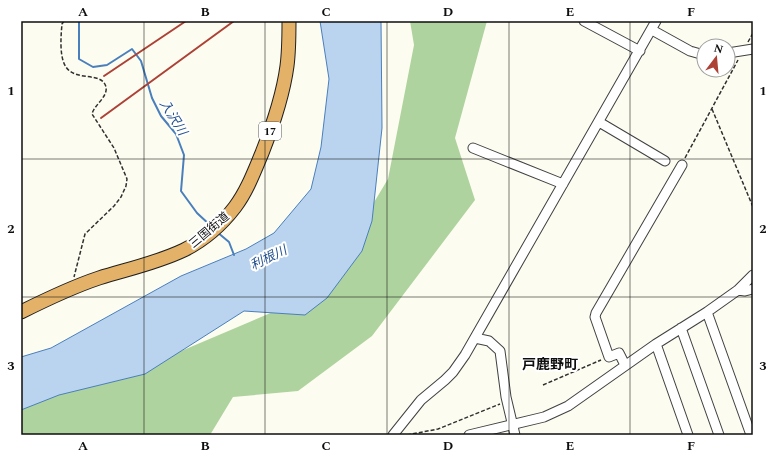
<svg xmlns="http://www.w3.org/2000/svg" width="774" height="456" viewBox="0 0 774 456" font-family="Spectral,'Noto Sans JP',serif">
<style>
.forest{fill:#afd39e}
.water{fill:#bad4ef;stroke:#4a7fbd}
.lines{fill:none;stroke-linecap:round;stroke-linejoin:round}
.stream{stroke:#4a7fbd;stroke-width:2}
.minor-casing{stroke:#414141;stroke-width:11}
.highway-casing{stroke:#1f1f1f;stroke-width:15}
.path{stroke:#303030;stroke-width:1.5;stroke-dasharray:4 2;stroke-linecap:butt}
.minor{stroke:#fff;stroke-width:9}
.highway{stroke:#e3b168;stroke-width:13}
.rail{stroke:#ad4136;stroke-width:2}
.grid{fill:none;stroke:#0e0e0e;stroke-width:1;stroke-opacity:0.55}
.labels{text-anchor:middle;stroke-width:4;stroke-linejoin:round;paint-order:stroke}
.shield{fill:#fff;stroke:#565656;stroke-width:1}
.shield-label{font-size:11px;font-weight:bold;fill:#0e0e0e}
.street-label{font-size:12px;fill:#0e0e0e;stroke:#fff}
.water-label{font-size:13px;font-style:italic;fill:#265390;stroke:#fff}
.quarter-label{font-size:14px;font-weight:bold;fill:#0e0e0e;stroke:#fff}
.neatline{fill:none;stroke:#0e0e0e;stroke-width:1.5}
.grid-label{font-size:13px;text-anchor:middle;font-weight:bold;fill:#0e0e0e}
</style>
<rect width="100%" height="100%" fill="#fdfcf0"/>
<path class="forest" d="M410 21H487L455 138 475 200 372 336 298 391 233 397 210 435H21V398L38 386 101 385 320 292 388 179 414 45Z"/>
<path class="water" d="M320 21H381L382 128 372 221 362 251 327 298 305 315 244 311 145 374 59 395 21 410V357L51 348 181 276 246 249 274 233 311 189 321 147 329 79Z"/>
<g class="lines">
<path class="stream" d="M79 21V59L93 67 107 65 132 49 141 61 152 98 161 116 176 134 184 155 181 191 197 213 211 226
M217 232 229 242 234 255"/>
<defs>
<path id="minor" d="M584 21 640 51
M652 30 690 51 704 55
M728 53 753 49
M599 122 665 161
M473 148 563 184
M738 290 745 291 753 289
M707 312 751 435
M681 328 719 435
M475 338 489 341 500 351 506 397 515 435
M656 344 688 435
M625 365 619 353 609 357 595 317 596 313 682 165
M393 435 421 400 445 380 453 372 465 355 656 21
M469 435 544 417 568 406 656 344 707 312 738 290 753 275"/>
<path id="highway" d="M21 312C47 299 72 287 99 278 128 269 157 263 184 250 204 240 222 224 235 207 247 191 254 172 262 153 273 125 283 96 287 66 289 51 289 36 289 21"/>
</defs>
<use href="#minor" class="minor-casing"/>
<use href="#highway" class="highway-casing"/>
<path class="path" d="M64 21 62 24C61 35 59 57 66 67 76 82 102 71 106 87 108 97 94 105 92 114L114 148 127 179 126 186 121 197 114 206 85 234 74 277
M748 42 753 33
M712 109 753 207
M685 158 738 60
M543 385 601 360
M407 435 438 429 500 404"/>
<use href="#minor" class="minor"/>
<use href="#highway" class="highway"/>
<path class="rail" d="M104 76 186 21
M101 118 234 21"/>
</g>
<path class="grid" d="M144 21V435M265 21V435M387 21V435M509 21V435M630 21V435M21 159H753M21 297H753"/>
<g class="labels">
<rect class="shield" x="259" y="122" width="22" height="18" rx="3"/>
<g class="shield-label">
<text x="270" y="135">17</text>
</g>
<g class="street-label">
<text transform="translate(209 230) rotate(-40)" y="4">三国街道</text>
</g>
<g class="water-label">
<text transform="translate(174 117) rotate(58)" y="5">入沢川</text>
<text transform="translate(268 257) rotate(-26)" y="5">利根川</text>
</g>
<g class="quarter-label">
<text x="550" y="369">戸鹿野町</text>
</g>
</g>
<rect width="774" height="456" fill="none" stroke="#ffffff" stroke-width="44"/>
<g transform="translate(716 58) rotate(16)"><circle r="19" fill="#ffffff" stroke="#9f9f9f"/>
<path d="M0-3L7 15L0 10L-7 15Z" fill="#ad4136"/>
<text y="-6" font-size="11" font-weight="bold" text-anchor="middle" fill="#0e0e0e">N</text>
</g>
<rect x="22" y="22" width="730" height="412" class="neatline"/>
<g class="grid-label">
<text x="83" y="16">A</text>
<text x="205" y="16">B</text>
<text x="326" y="16">C</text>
<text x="448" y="16">D</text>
<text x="570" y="16">E</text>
<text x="691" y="16">F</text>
<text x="11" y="95">1</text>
<text x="763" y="95">1</text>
<text x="11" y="233">2</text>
<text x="763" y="233">2</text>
<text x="11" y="370">3</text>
<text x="763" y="370">3</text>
<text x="83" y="450">A</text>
<text x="205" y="450">B</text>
<text x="326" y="450">C</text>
<text x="448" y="450">D</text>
<text x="570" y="450">E</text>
<text x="691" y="450">F</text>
</g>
</svg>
